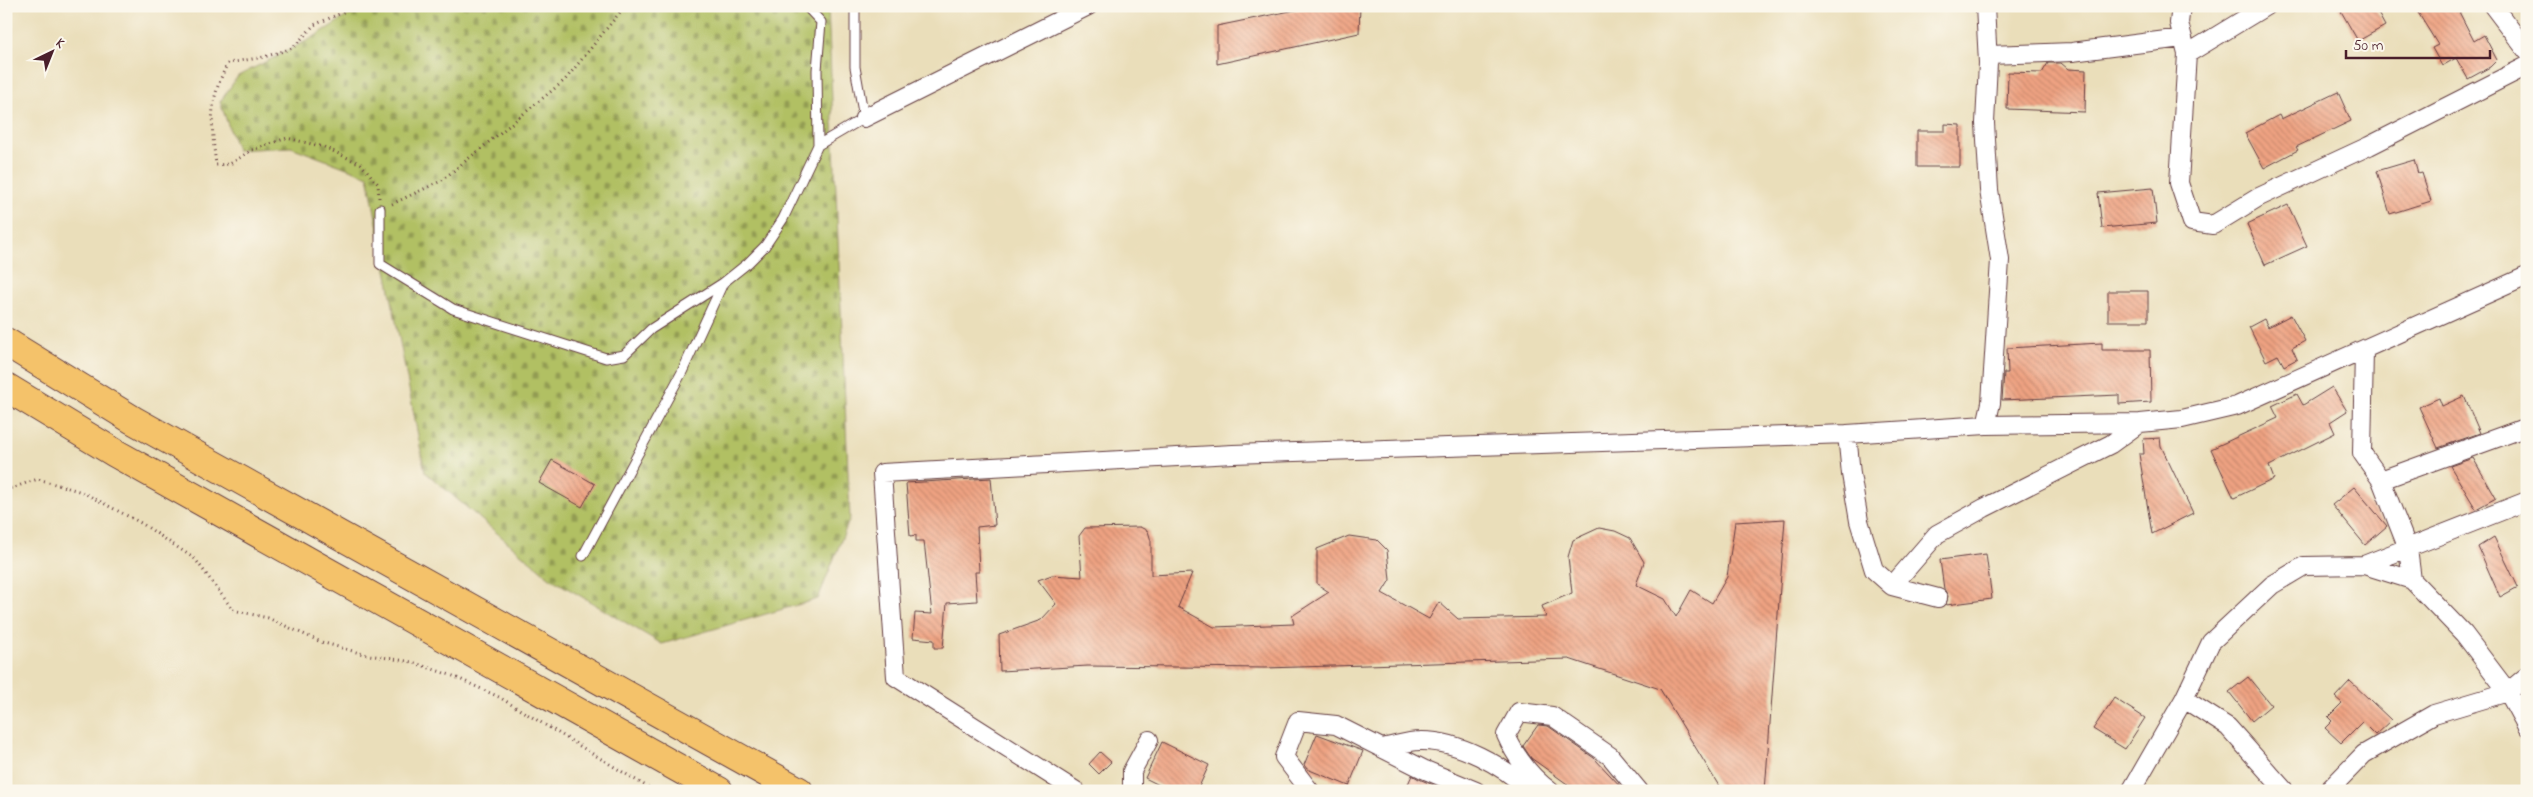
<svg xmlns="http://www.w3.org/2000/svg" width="2533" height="797" viewBox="0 0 2533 797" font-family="'Indie Flower',sans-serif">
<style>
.cemetery{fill:url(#cemetery-stones);stroke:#7e7047}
.building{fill:url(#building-back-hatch)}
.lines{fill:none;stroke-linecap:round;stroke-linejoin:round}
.lane-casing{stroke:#623c40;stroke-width:11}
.street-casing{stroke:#623c40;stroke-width:20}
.highway-casing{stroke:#623c40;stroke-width:30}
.path{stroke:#623c40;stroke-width:3;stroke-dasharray:1 4;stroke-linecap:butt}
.lane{stroke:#fff;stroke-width:9}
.street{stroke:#fff;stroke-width:18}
.highway{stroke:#f4c26a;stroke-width:28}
</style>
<defs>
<pattern id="cemetery-stones" width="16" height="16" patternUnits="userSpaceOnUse" patternTransform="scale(1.25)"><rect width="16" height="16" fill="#b1c063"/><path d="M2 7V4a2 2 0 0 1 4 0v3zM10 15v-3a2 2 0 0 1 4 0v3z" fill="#929b52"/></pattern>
<pattern id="building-back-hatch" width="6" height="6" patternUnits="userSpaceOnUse" patternTransform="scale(1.25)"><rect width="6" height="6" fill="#efa382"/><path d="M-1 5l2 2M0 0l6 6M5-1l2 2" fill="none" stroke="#c4846b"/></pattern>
</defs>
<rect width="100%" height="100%" fill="#fbf7ec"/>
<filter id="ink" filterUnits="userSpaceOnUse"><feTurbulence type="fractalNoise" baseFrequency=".02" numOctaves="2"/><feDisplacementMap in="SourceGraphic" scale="10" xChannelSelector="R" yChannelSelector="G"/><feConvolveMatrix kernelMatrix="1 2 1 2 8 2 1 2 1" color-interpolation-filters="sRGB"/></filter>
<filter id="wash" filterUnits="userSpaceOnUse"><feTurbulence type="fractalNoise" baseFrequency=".0096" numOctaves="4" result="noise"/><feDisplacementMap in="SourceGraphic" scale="20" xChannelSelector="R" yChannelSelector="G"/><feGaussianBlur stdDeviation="1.12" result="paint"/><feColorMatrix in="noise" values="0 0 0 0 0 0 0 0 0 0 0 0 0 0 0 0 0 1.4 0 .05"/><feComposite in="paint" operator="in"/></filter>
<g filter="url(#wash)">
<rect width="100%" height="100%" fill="#eadeba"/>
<path class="cemetery" d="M363 6H828L850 518 818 599 662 644 550 578 425 472 368 176 291 147 237 150 220 102 238 76 312 38Z"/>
<g id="blocks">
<path class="building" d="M1315 6H1360L1359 33 1217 64V26Z
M2338 6H2374L2385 26 2358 41Z
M2414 6H2456L2474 41 2484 35 2497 60 2490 67 2468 79 2456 58 2442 66 2432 48 2438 45Z
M2048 63H2061L2068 69 2086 70 2085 112 2007 109 2008 72 2042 73Z
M2338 92 2351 121 2296 147 2298 150 2264 168 2245 133 2279 115 2281 119Z
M1945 124 1960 125V167H1917V131H1945Z
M2414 160 2418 174 2422 173 2431 201 2390 214 2377 171Z
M2153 188 2157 223 2102 228 2098 193Z
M2288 205 2307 246 2265 265 2247 224Z
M2108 291H2148V321H2108Z
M2291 315 2305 341 2292 348 2297 359 2284 366 2278 355 2266 361 2249 327 2264 319 2268 327Z
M2102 343V350H2150L2151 402 2119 404V395L2002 400 2004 373H2008L2007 348Z
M2332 387 2347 411 2330 422 2335 433 2269 466 2274 479 2234 498 2211 449 2278 418 2272 406 2297 394 2303 405Z
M2464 396 2480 433 2438 448 2419 407 2439 398 2442 406Z
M2160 438 2161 446 2193 513 2152 534 2139 454H2144L2143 439Z
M2473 458 2496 498 2476 509 2450 466Z
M552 460 595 484 582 507 539 483Z
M991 478 995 525 977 527 979 572H975L977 601 947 603 943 648H934V640L913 638 915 613 932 614 924 541H916V535L910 536 906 483Z
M2354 487 2387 526 2365 545 2332 505Z
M1785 519 1765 791H1722L1660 689 1569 659 1265 668 1088 666 1000 671 999 635 1041 620 1056 604 1038 580 1052 575 1082 577 1079 536 1085 528 1140 527 1148 531 1151 541V575L1192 573 1178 607 1214 627 1294 624 1292 616 1329 592 1317 584V549L1349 536 1377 540 1387 550 1390 580 1382 593 1429 619 1439 602 1458 619 1546 617 1542 606 1572 593 1568 557 1573 540 1599 528 1615 531 1630 538 1644 562 1636 585 1665 599 1676 617 1691 590 1712 603 1727 577 1735 522Z
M2494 537 2518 587 2500 597 2478 547Z
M1986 554 1992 599 1946 605 1948 596 1944 589 1940 560Z
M2248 677 2271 705 2252 721 2229 692Z
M2350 681 2391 720 2375 735 2362 722 2341 743 2325 728 2332 721 2328 717 2342 703 2335 697Z
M2114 698 2145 718 2125 749 2093 729Z
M1538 725 1548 726 1594 758 1625 791H1577L1531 758 1523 746Z
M1317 734 1363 751 1349 786 1307 769 1304 765Z
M1162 742 1209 765 1197 791H1171L1145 778Z
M1100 752 1111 762 1099 774 1089 764Z
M1412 775 1419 779 1448 791H1405Z"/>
</g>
</g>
<g filter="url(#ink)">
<use href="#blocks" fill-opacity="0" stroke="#623c40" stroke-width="1"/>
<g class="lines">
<defs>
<path id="lane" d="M806 6 821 22 817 70 818 145
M380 209V264L453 309 606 358 624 355 651 329 723 283 748 263 765 246 783 219 818 145 864 118 855 67V6
M583 556 682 372 723 283"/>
<path id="street" d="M1985 6 1988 63 1985 123 1989 190 2000 260 1991 403 1986 425
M2181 6 2179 23 2187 54 2179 183 2192 222 2213 225 2259 197 2369 146 2527 66
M2493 6 2527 51
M2187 54 2266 6
M1988 55 2072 52 2182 38
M864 118 1088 6
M2364 350 2362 453 2381 480 2408 549 2412 580
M1847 434 1851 474 1859 521 1874 570 1892 586 1937 534 1984 508 2111 444 2140 423
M2381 480 2527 427
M2364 565 2527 501
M1892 586 1938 598
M2184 699 2228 727 2285 791
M1382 748C1394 746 1408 741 1420 741 1459 740 1503 766 1531 791
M1076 791 896 677 882 473 1233 454 1847 434 1986 425 2140 423 2182 419 2237 406 2527 276
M1132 791V771L1149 740
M1310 791 1284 757 1298 721 1336 725 1423 769 1476 791
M1550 791C1530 776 1516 758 1506 735L1519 712 1552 716 1610 756 1639 791
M2131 791 2184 699 2211 642 2272 585 2304 566 2364 565 2412 580 2464 634 2508 692 2527 727
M2328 791 2364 754 2434 714 2508 692 2527 676"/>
<path id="highway" d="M6 342 133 420 799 791
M6 387 115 453 719 791"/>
</defs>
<use href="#lane" class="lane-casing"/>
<use href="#street" class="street-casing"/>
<use href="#highway" class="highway-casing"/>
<path class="path" d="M379 198 378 184 361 164 324 147 287 138 252 150 230 164 216 165C211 123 208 101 228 63L264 57 293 48 314 25 348 10H376L382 6
M392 204 441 181 565 80 625 6
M6 490 38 479 82 492 141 523 195 559 233 610 268 618 321 642 363 654 412 662 453 676 499 697 654 791"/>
<use href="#lane" class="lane"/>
<use href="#street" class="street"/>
<use href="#highway" class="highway"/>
</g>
</g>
<rect width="2533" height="797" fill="none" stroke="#fbf7ec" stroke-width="25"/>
<g transform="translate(52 52) rotate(43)" stroke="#fbf7ec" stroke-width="4" paint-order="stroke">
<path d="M0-4L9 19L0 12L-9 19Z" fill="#4a1f2b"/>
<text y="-8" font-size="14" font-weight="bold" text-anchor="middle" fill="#4a1f2b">K</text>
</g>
<path d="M2346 50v8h144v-8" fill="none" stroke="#4a1f2b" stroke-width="2.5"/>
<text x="2353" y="50" font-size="15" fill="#4a1f2b" stroke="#fbf7ec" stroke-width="4" paint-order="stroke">50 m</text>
</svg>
